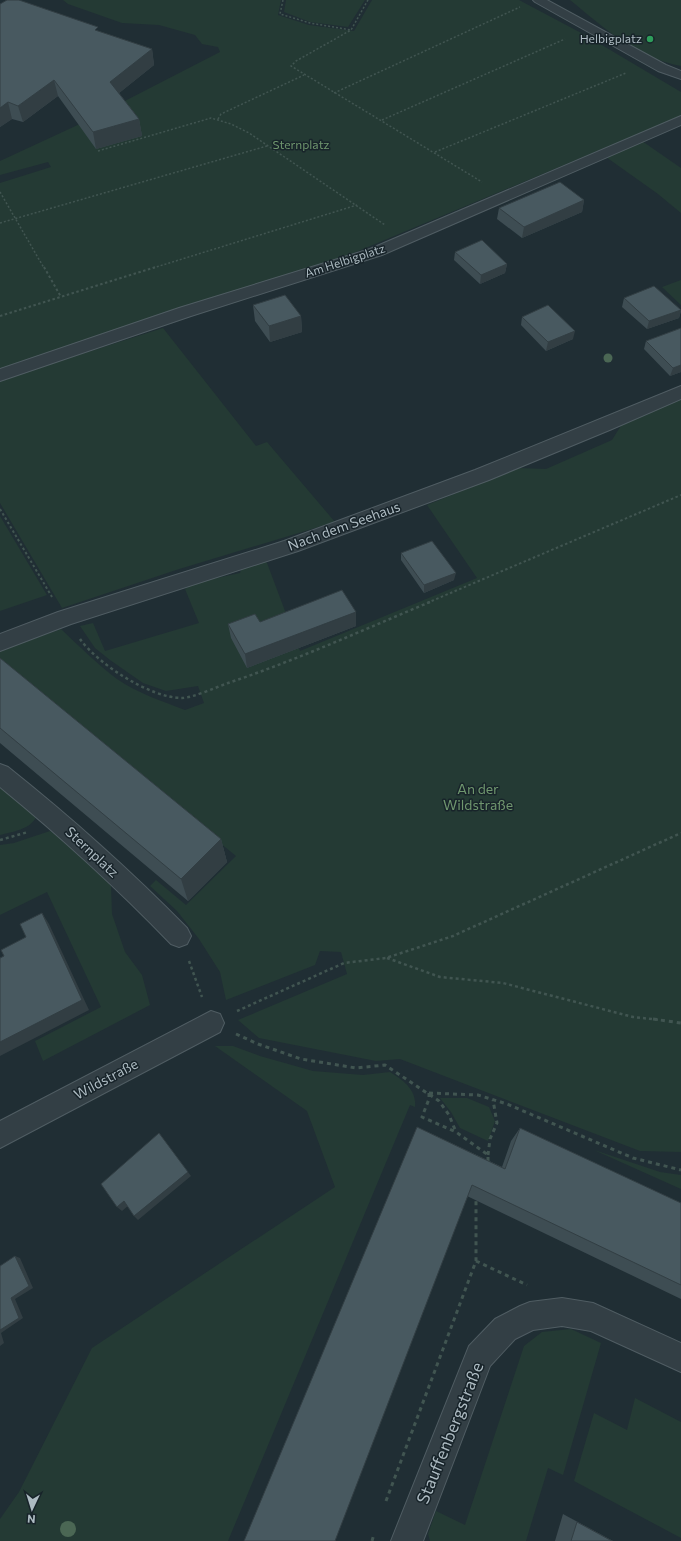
<svg xmlns="http://www.w3.org/2000/svg" width="681" height="1541" viewBox="0 0 681 1541" font-family="Commissioner,sans-serif">
<style>
.green{fill:#243a34}
.lines{fill:none;stroke-linecap:round;stroke-linejoin:round}
.lane-casing{stroke:#505d63;stroke-width:2}
.street-casing{stroke:#505d63;stroke-width:2}
.path-far3{stroke:#415551;stroke-width:1.5;stroke-dasharray:2 2;stroke-linecap:butt}
.path-far2{stroke:#415551;stroke-width:2;stroke-dasharray:2.5 2.5;stroke-linecap:butt}
.path-far1{stroke:#415551;stroke-width:2.5;stroke-dasharray:3 3;stroke-linecap:butt}
.path{stroke:#415551;stroke-width:3;stroke-dasharray:4 4;stroke-linecap:butt}
.lane{fill:#333f45;fill-rule:evenodd}
.street{fill:#333f45;fill-rule:evenodd}
.tree{fill:#4b6754}
.wall{fill:#3e4d53}
.shaded-wall{fill:#323e43}
.building{fill:#485960;stroke:#323e43}
.leisure-dot{fill:#2e9e5b;stroke:#18242a;stroke-width:1.5}
.labels{text-anchor:middle;stroke-width:3;stroke-linejoin:round;paint-order:stroke}
.far-poi-label{font-size:12px;fill:#adbbc2;stroke:#18242a;text-anchor:end}
.far-park-label{font-size:12px;fill:#6f966e;stroke:#18242a}
.far-street-label{font-size:12px;fill:#adbbc2;stroke:#18242a}
.street-label{font-size:14px;fill:#adbbc2;stroke:#18242a}
.park-label{font-size:14px;fill:#6f966e;stroke:#18242a}
.near-street-label{font-size:17px;fill:#adbbc2;stroke:#18242a}
</style>
<rect width="100%" height="100%" fill="#202e34"/>
<path class="green" d="M63 0H281L278 15 309 25 354 31 372 0H519L585 35 681 92V116L344 257 0 369V183L51 167 48 162 0 175V161L82 123 220 52 218 47 202 44 195 35 159 25 122 23 68 4Z
M286 0H365L348 27 310 22 284 12Z
M570 0H681V66C637 58 603 27 570 0Z
M642 141 681 168V213L658 194 606 157Z
M681 280V305L662 287Z
M163 328 256 446 267 442 335 522 176 570 62 608 0 503V380Z
M681 396V1152L640 1151 400 1059 376 1061 259 1038 238 1020 347 974 341 952 320 951 315 965 226 1000 220 972 199 939 177 911 150 886 156 880 186 905 236 856 10 672 0 679V651L61 629C79 646 97 664 117 679 137 693 162 701 185 710L204 703 198 686 166 691 143 683 110 660 95 648 80 626 93 623 105 651 199 623 185 589 194 583 240 573 242 566 264 560 267 563 300 651 477 578 427 505 518 468 546 469 612 440 622 424Z
M0 516 47 595 0 611Z
M0 786 36 817C31 829 12 832 0 835Z
M50 831 69 844 97 870 111 886 112 914 125 952 142 975 150 1005 43 1061 35 1041 101 1007 47 892 0 915V845L14 843Z
M215 1046H233L260 1056 313 1071 363 1075 390 1072C403 1080 417 1090 415 1107L410 1105 228 1541H0V1519L19 1492 92 1348 335 1187 307 1111Z
M440 1098H467L489 1107 495 1121 488 1141 460 1128 451 1112Z
M594 1150 660 1172 681 1175V1189Z
M571 1329 601 1343 563 1475 548 1468 526 1541H430L428 1534 436 1511 465 1525 524 1346 542 1332Z
M635 1398 681 1422V1538L574 1481 594 1413 627 1430Z"/>
<g class="lines">
<defs>
<path id="lane" d="M533 0H547L666 65 681 71V79L658 71 535 2Z"/>
<path id="street" d="M681 116V125L382 255 191 316 0 381V369L179 308 370 249Z
M681 386V399L612 429 489 480 298 551 71 624 0 651V634L58 612 284 541 475 470Z
M0 764 8 767C72 818 130 870 187 928L191 936 187 944 179 947 171 944C117 888 60 836 0 787Z
M211 1011 220 1014 224 1023 220 1032 0 1148V1121Z
M562 1298 593 1303 681 1343V1372L591 1331 562 1326 533 1330 515 1339 490 1366 423 1541H391L469 1346 495 1319 520 1306 530 1302Z"/>
</defs>
<use href="#lane" class="lane-casing"/>
<use href="#street" class="street-casing"/>
<path class="path-far3" d="M283 0 280 14 310 23 351 30
M368 0 351 30 296 61 291 66 482 182
M334 93 520 7
M218 119 221 114 304 75
M382 120 565 39
M98 151 211 118 231 124 249 133 385 225
M435 152 626 73
M0 192 44 268
M0 223 267 146
M153 268 357 205"/>
<path class="path-far2" d="M44 267 61 297
M0 316 156 267
M0 509 52 597
M427 603 681 495"/>
<path class="path-far1" d="M80 639C98 664 150 698 182 698 192 698 217 687 228 683 297 660 363 630 430 602
M0 840 28 832
M387 958 440 977 503 983 633 1017 661 1020
M189 961 202 997
M237 1011 344 963 386 958 453 936 681 833"/>
<path class="path" d="M653 1019 681 1023
M236 1034 258 1044 301 1059 356 1068 385 1065 439 1101 449 1115 456 1132
M429 1093 478 1095 507 1104 633 1158 681 1170
M429 1093V1099L422 1117 456 1132 488 1155V1162
M488 1155 490 1139 497 1123 493 1100
M476 1261 527 1285
M386 1501 476 1261V1200
M372 1541 374 1534"/>
<use href="#lane" class="lane"/>
<use href="#street" class="street"/>
</g>
<g class="tree">
<circle cx="608" cy="358" r="4.5"/>
<circle cx="68" cy="1529" r="8"/>
</g>
<path class="wall" d="M0 4 98 31 152 49 154 65 119 93 139 119 142 136 96 149 58 96 23 122 12 119 0 127Z
M584 200 582 212 522 238 497 219 499 208Z
M455 252 507 264 505 273 480 284 454 260Z
M624 298 681 310V311L679 318 647 329 622 307Z
M253 305 301 316 302 332 270 342 255 321Z
M522 317 573 339 546 351 521 325Z
M681 328V372L670 376 644 349 646 341Z
M401 553 454 580 424 593 401 560Z
M260 622 356 626 247 668 231 638 228 624Z
M0 658 221 839 227 862 188 901 0 743Z
M417 1127 502 1167 511 1141 520 1128 681 1203V1299L467 1196Z
M563 1514 613 1541H555Z"/>
<path class="shaded-wall" d="M152 49 154 65 113 98 110 82Z
M54 80 58 96 23 122 18 106Z
M8 102 12 119 0 127V108Z
M139 119 142 136 96 149 93 132Z
M584 200 582 212 522 238 524 227Z
M507 264 505 273 480 284 481 275Z
M681 310 679 318 647 329 649 321Z
M301 316 302 332 270 342 269 326Z
M575 331 573 339 546 351 548 342Z
M681 365V372L670 376 673 368Z
M456 573 454 580 424 593V585Z
M356 612V626L247 668 245 654Z
M221 839 227 862 188 901 181 879Z
M42 913 49 924 89 1010 0 1056V1042Z
M188 1172 191 1176 138 1220 134 1216Z
M124 1201 129 1205 122 1211 117 1207Z
M15 1256 20 1258 33 1288 15 1299 23 1318 1 1333 4 1343 0 1346V1330L11 1298Z
M563 1514 613 1541H612Z"/>
<path class="building" d="M7 0H19L98 27 95 30 152 49 110 82 139 119 93 132 54 80 18 106 8 102 0 108V4Z
M560 182 584 200 524 227 499 208Z
M482 240 507 264 481 275 455 252Z
M654 286 681 310 649 321 624 298Z
M285 295 301 316 269 326 253 305Z
M548 305 575 331 548 342 522 317Z
M681 328V365L673 368 646 341Z
M432 541 456 573 424 585 401 553Z
M342 590 356 612 245 654 228 624 255 614 260 622Z
M0 658 221 839 181 879 0 728Z
M42 913 82 1000 0 1042V958L4 956 1 950 26 937 20 924Z
M417 1127 505 1169 520 1128 681 1203V1285L472 1185 335 1541H244Z
M159 1133 188 1172 134 1216 124 1201 117 1207 101 1184Z
M15 1256 29 1286 11 1298 19 1318 0 1330V1266Z
M577 1522 612 1541H571Z"/>
<circle class="leisure-dot" cx="650" cy="39" r="4"/>
<g class="labels">
<g class="far-poi-label">
<text x="642" y="43">Helbigplatz</text>
</g>
<g class="far-park-label">
<text x="301" y="149">Sternplatz</text>
</g>
<g class="far-street-label">
<text transform="translate(345 261) rotate(-18)" y="4">Am Helbigplatz</text>
</g>
<g class="street-label">
<text transform="translate(344 526) rotate(-20)" y="5">Nach dem Seehaus</text>
<text transform="translate(92 852) rotate(43)" y="5">Sternplatz</text>
<text transform="translate(106 1079) rotate(-28)" y="5">Wildstraße</text>
</g>
<g class="park-label">
<text x="478" y="794">An der<tspan x="478" dy="16">Wildstraße</tspan></text>
</g>
<g class="near-street-label">
<text transform="translate(450 1433) rotate(-68)" y="6">Stauffenbergstraße</text>
</g>
</g>
<g transform="translate(32 1509) rotate(184)" stroke="#18242a" stroke-width="3" paint-order="stroke">
<path d="M0-3L7 15L0 10L-7 15Z" fill="#adbbc2"/>
<text y="-6" font-size="11" font-weight="bold" text-anchor="middle" fill="#adbbc2">N</text>
</g>
</svg>
